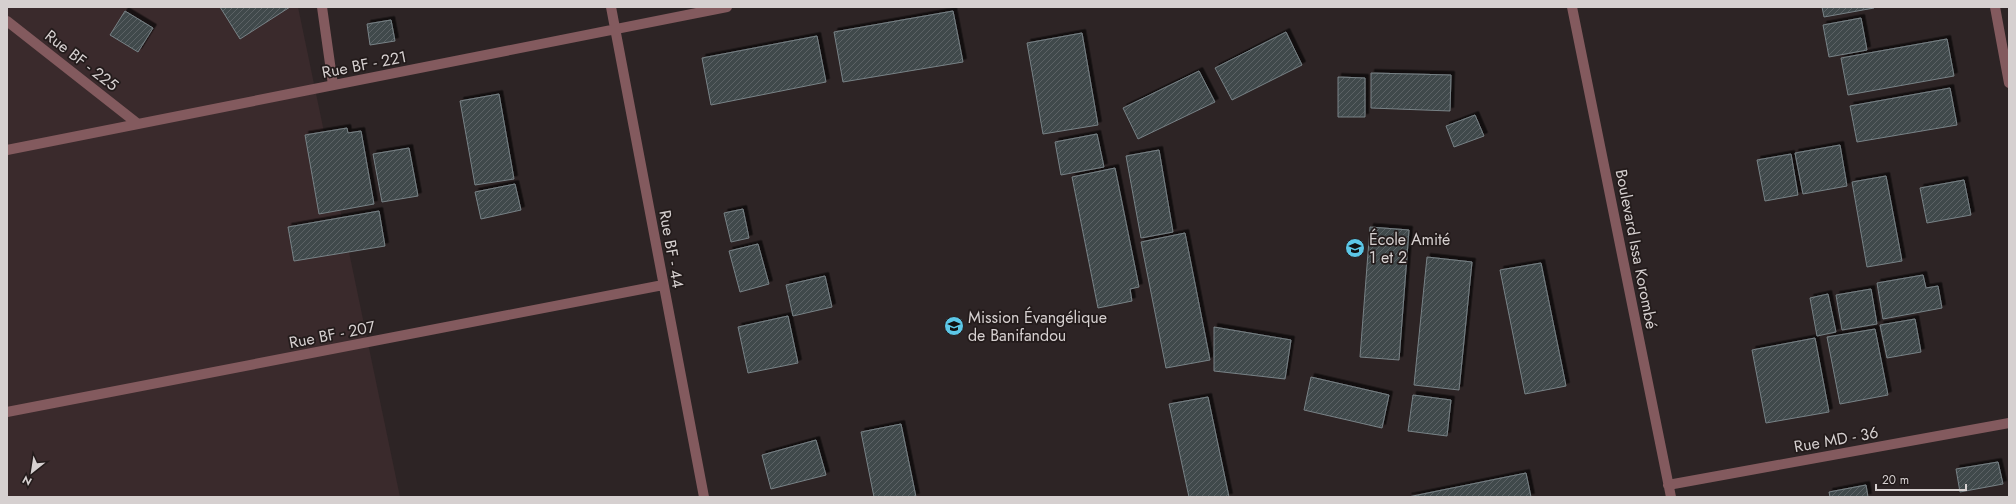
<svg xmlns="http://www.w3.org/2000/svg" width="2016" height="504" viewBox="0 0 2016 504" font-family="Jost,sans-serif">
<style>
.built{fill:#3a2a2c}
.building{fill:url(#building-hatch);stroke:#788286;filter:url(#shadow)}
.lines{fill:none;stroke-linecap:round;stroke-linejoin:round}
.minor{stroke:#835a5e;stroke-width:10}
.labels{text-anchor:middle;stroke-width:3.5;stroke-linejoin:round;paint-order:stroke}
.street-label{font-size:16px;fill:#d6d0d0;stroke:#231b1b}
.poi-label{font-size:16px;fill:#d6d0d0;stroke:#231b1b;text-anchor:start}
</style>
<defs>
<pattern id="building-hatch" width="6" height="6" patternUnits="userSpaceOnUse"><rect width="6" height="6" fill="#40494c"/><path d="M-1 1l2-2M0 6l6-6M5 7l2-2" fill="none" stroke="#5b6265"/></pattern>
<filter id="shadow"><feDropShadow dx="3.5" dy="-3.5" stdDeviation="0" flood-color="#0009"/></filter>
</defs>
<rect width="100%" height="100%" fill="#2d2425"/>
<path class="built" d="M7 7H298L400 497H7Z"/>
<path class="building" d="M220 7H290L240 39Z
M1822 7H1873L1874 8 1824 17Z
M125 11 153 28 138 52 110 35Z
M953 11 963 62 843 82 834 32Z
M1861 18 1867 50 1829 57 1823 25Z
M391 20 395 41 370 45 367 24Z
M1286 32 1302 65 1232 100 1215 68Z
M1082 33 1098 125 1043 134 1027 43Z
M817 36 826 82 711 105 702 58Z
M1947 39 1954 76 1848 95 1841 58Z
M1199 71 1215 102 1138 139 1123 108Z
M1371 73 1451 75 1450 111 1371 108Z
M1338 77 1365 78V117H1338Z
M1950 88 1957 125 1857 142 1850 106Z
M499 94 514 179 475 185 460 101Z
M1475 115 1484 136 1454 147 1446 126Z
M347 128 348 133 361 131 374 204 319 214 305 135Z
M1097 134 1104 167 1061 175 1055 142Z
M1840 145 1847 186 1803 194 1795 153Z
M409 148 418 196 382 202 373 154Z
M1159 150 1173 232 1141 238 1126 156Z
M1791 154 1798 195 1765 201 1757 160Z
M1115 168 1139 287 1130 289 1132 301 1098 308 1072 177Z
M1886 176 1902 261 1867 267 1852 182Z
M1964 180 1971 215 1927 223 1920 188Z
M515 184 521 210 481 219 475 192Z
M743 209 749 238 731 242 724 213Z
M379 211 385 246 294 261 288 227Z
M1370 227 1409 230 1399 360 1360 357Z
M1185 233 1210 360 1166 368 1141 242Z
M758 244 769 284 740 292 729 251Z
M1427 257 1472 262 1459 390 1414 385Z
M1541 263 1566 386 1525 394 1500 270Z
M1923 275 1926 288 1938 286 1942 308 1883 319 1877 283Z
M825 276 832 307 793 316 786 285Z
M1871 289 1877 324 1842 330 1836 295Z
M1828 294 1836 332 1817 336 1810 298Z
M788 316 798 363 748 373 738 327Z
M1915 319 1921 352 1887 358 1880 325Z
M1214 327 1291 340 1285 379 1214 371Z
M1875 329 1888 395 1840 404 1827 337Z
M1815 338 1829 412 1766 423 1752 350Z
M1311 377 1389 395 1382 428 1304 410Z
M1413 395 1451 400 1447 436 1408 431Z
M1208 397 1229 497H1189L1169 404Z
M901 424 916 497H874L861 432Z
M816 440 826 475 771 489 762 455Z
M1998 462 2003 484 1960 492 1956 469Z
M1526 473 1531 497H1408Z
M1866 485 1868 497H1830L1829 492Z"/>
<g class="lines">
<path class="minor" d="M322 7 333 85
M611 7 704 497
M1572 7 1671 497
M1995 7 2009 83
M7 21 138 124
M7 150 727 7
M7 412 663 285
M1668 485 2009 423"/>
</g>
<defs>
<symbol id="school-disc" viewBox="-11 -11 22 22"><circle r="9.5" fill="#5cc7e7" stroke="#231b1b"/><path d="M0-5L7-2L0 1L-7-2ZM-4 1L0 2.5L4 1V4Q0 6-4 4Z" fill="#111"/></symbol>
</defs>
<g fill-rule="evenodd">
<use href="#school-disc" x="1344" y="237" width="22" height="22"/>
<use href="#school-disc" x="943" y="315" width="22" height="22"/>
</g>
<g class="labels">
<g class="street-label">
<text transform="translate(82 60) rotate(38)" y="6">Rue BF - 225</text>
<text transform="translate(364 64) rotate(-11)" y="6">Rue BF - 221</text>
<text transform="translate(672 249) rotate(80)" y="6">Rue BF - 44</text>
<text transform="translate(1637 249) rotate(79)" y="6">Boulevard Issa Korombé</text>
<text transform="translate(332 334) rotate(-11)" y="6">Rue BF - 207</text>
<text transform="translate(1836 439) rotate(-10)" y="6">Rue MD - 36</text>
</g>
<g class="poi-label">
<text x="1369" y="245">École Amité<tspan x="1369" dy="18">1 et 2</tspan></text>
<text x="968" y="323">Mission Évangélique<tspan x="968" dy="18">de Banifandou</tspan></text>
</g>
</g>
<rect width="2016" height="504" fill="none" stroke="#d6d0d0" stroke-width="16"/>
<g transform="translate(32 472) rotate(210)" stroke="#231b1b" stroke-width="3" paint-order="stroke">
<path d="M0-3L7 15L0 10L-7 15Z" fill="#d6d0d0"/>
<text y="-6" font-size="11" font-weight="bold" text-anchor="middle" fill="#d6d0d0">N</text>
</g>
<path d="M1876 484v6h90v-6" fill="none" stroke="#d6d0d0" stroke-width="2"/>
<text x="1882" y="484" font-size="12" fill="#d6d0d0" stroke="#231b1b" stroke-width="3" paint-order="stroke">20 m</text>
</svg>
